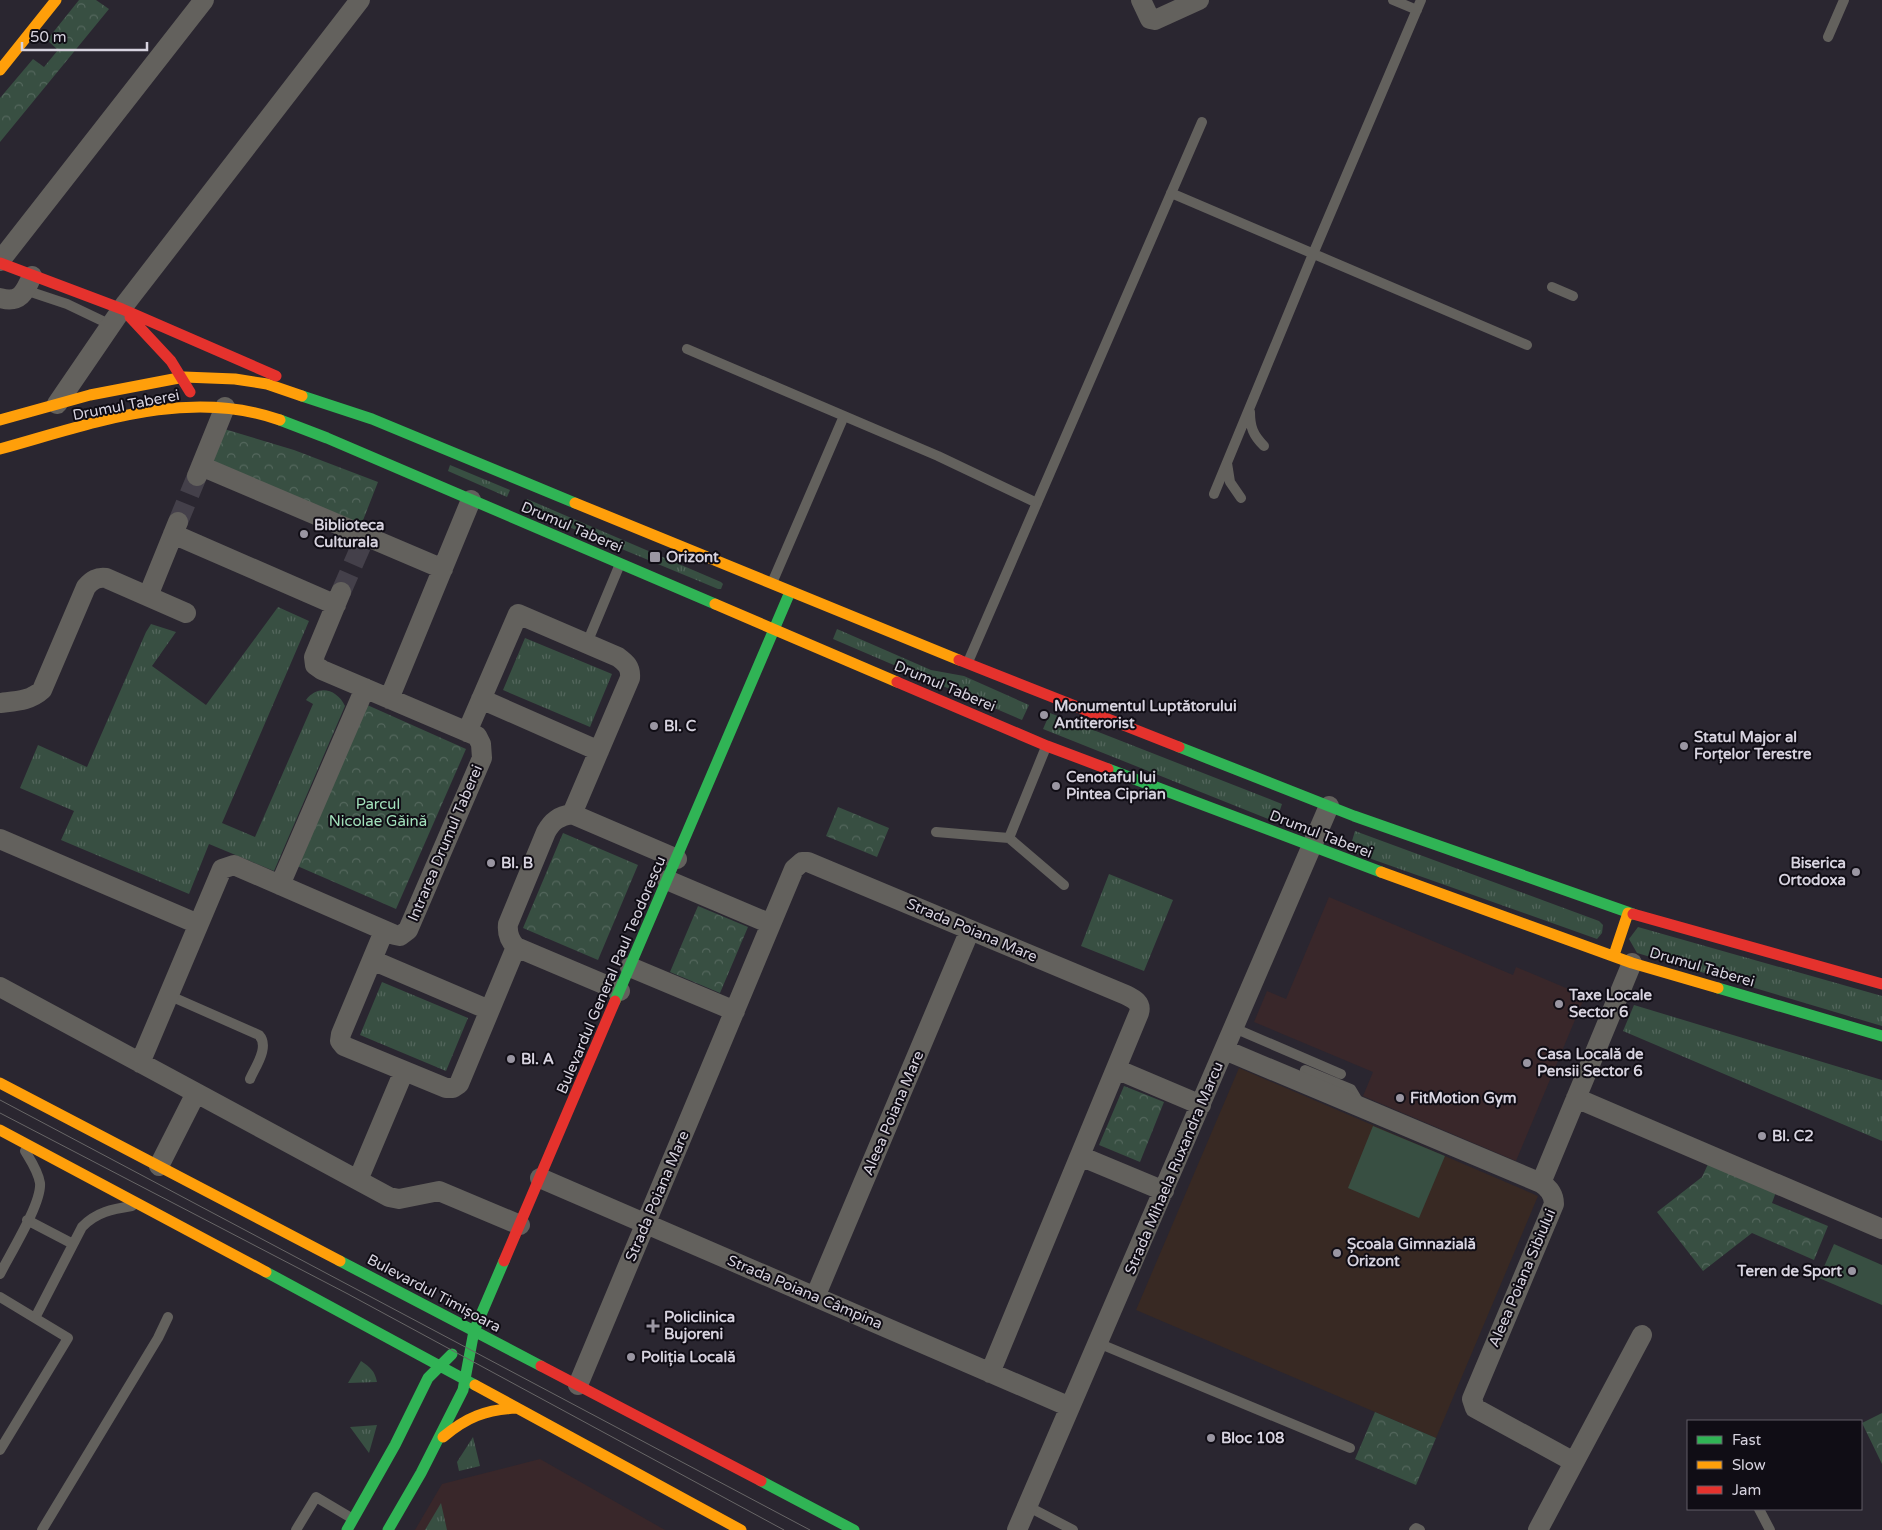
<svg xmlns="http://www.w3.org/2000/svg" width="1882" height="1530" viewBox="0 0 1882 1530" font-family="'Varela Round',sans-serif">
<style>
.commercial{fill:#39272a}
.education{fill:#382923}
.grass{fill:url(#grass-tufts)}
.park{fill:url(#park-crowns)}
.pitch{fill:#384f42}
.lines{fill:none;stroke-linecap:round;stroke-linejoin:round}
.street-tunnel{stroke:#44404a;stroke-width:20;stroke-dasharray:20 10;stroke-linecap:butt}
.lane{stroke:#63615d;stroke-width:10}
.street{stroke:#63615d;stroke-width:20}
.fast{stroke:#30b455;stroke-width:11}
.slow{stroke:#ff9f0a;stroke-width:11}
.jam{stroke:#e5322d;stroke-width:11}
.tram{stroke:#686667;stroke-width:1}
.poi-dot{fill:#9a96a2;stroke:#100d15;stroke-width:2}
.labels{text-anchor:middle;stroke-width:4;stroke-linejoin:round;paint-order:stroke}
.street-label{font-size:15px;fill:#d7d3df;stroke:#100d15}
.poi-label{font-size:15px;font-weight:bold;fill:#d7d3df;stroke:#100d15;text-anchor:start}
.park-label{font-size:15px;fill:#a2e1bb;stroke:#100d15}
</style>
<defs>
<pattern id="grass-tufts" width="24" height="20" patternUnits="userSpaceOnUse" patternTransform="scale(1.25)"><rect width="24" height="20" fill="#384f42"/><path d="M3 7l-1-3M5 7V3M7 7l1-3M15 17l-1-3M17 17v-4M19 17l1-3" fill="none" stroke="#54675d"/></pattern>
<pattern id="park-crowns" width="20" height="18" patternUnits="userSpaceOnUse" patternTransform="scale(1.25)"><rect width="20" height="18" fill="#384f42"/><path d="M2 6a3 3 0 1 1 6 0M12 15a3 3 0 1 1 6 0" fill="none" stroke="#54675d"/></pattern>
</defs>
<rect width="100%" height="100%" fill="#2a2630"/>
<path class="commercial" d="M1329 897 1513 975 1516 967 1585 996 1516 1161 1363 1096 1373 1072 1254 1022 1267 991 1286 999Z
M540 1459 665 1530H415L442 1484Z"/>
<path class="education" d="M1239 1068 1538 1196 1436 1438 1136 1310Z"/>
<path class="grass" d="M450 465 510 490 507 497 448 471Z
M527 499 721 582 723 584 721 589H718L523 508Z
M278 607 309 621 222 823 255 837 313 704 306 700C318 684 337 689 345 706L274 871 209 844 189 894 61 840 74 811 20 788 38 745 87 767 146 632 151 624 176 632 152 666 206 705Z
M837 629 931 670 964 676 1029 705 1022 720 833 639Z
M525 638 612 674 590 727 503 690Z
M1050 713 1282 804 1276 822 1043 729Z
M1355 831 1599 921 1603 925 1602 933 1597 939 1349 851Z
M1109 874 1173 900 1144 971 1081 946Z
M1638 927 1882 996V1026L1637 953 1629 939Z
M382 982 468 1018 446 1071 360 1035Z
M1634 1005 1882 1080V1141L1623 1031Z
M361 1361C370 1367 375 1371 377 1382L348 1383Z
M377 1425 369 1453 350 1427Z
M473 1437 480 1466 459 1471 457 1462Z
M441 1503 447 1530H425Z"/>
<path class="park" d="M79 0H96L109 9 0 142V98L33 59 44 67 58 50 47 40Z
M221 428 294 450 378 482 360 528 207 463Z
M365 704 466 749 396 909 295 865Z
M838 807 889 828 877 857 826 836Z
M563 833 638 865 598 960 523 928Z
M698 906 748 927 720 993 670 972Z
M1124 1086 1164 1102 1140 1162 1099 1145Z
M1709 1162 1776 1192 1772 1203 1828 1226 1814 1260 1752 1233 1703 1271 1657 1212 1702 1177Z
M1375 1412 1436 1438 1416 1485 1355 1459Z
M1882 1413V1464L1862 1423Z"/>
<path class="pitch" d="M1373 1126 1445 1156 1419 1218 1348 1188Z
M1834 1244 1882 1265V1305L1819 1278Z"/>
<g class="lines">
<path class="street-tunnel" d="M178 522 197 476
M341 592 361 546"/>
<path class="lane" d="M1393 0 1417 10
M1828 37 1844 0
M1171 193 1527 345
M1552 287 1573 296
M25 290 67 304 111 325
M687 349 938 456 1037 503
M1250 412C1250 427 1253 435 1264 446
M1227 463 1230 482 1241 498
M1214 494 1313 254 1421 0
M772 583 844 416
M587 643 620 564
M968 662 1202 122
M936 832 1009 838 1064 885
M1009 838 1046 747
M168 995 259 1035C270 1047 255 1067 250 1079
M1234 1028 1341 1074
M1305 1070 1351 1089 1360 1104
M27 1220 73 1244
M0 1274C10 1254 42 1203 40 1183 38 1171 31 1161 25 1151
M0 1297 68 1338 0 1450
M35 1318 82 1227C96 1212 113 1209 132 1206
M1098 1343 1350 1448
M1027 1506 1073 1530
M1759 1509 1770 1530
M42 1530 158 1338 168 1317
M296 1530 316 1497 353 1519
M1414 1530 1416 1528 1420 1530"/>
<path class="street" d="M1141 0 1150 19 1155 20 1199 0
M0 261 204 0
M0 298C20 304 25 292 32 276
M57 404 126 303 360 0
M201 466 443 569
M197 476 225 407
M173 534 336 605
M148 596 178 522
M389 699 471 500
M481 699 599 751
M0 703C16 701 30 701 42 690L86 587C92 580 97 577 106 578L186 613
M467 732 518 614 618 657C626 663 631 667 630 678L572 814
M0 839 198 924
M667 880 771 924
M280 885 365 688
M384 931 341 1034 340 1041 344 1046 446 1088H453L459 1084 516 947
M372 960 489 1010
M630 967 735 1011
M0 987 389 1197 399 1199 439 1191 520 1225
M620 991 516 947C509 940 507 933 508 924L546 832C552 821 559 816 572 814L677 859
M1225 1050 1541 1183C1549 1188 1554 1194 1554 1204L1472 1399 1475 1408 1574 1462
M140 1063 222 869 234 865 395 935 400 936 408 930 482 758 481 744 477 736 322 670 315 665 314 657 341 592
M1116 1069 1201 1105
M1576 1098 1882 1229
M1080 1156 1164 1191
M159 1166 196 1093
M540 1178 1070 1407
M358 1180 404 1071
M1541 1183 1632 963
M815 1297 970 930
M578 1385 794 869 802 862H808L1126 995C1134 999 1142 1003 1139 1013L990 1373
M1017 1530 1329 806
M1538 1530 1642 1335"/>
<path class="fast" d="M302 396 372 419 575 503
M280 420 327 438 715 604
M1179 747 1354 816 1633 914
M1108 769 1381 872
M1718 988 1882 1036
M615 1001 790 592
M340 1261 541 1366
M266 1272 475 1385
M761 1481 854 1530
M347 1530 395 1445 428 1378 452 1354
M388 1530 421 1473 463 1390 474 1331 504 1261"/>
<path class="slow" d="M0 70 56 0
M0 420 90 395 184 377 235 379 267 384 302 396
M0 449C91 424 187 387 280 420
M575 503 959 660
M715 604 897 682
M1381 872 1632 963 1718 988
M1614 955 1628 913
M0 1083 340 1261
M0 1130 266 1272
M475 1385 741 1530
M443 1437C467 1417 485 1410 516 1408"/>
<path class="jam" d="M0 263 122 309 276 376
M130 317 171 361 190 392
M959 660 1179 747
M897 682 1047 746 1108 769
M1633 914 1882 984
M504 1261 615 1001
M541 1366 761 1481"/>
<path class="tram" d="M0 1100 810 1530
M0 1113 348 1294 784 1530"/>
</g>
<g class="poi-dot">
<circle cx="304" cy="534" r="5"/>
<rect x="649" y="551" width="12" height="12" rx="2.5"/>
<circle cx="1044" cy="715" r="5"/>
<circle cx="654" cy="726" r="5"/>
<circle cx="1684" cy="746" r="5"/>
<circle cx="1056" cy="786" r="5"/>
<circle cx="491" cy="863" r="5"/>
<circle cx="1856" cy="872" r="5"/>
<circle cx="1559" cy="1004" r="5"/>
<circle cx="511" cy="1059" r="5"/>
<circle cx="1527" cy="1063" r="5"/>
<circle cx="1400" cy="1098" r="5"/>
<circle cx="1762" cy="1136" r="5"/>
<circle cx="1337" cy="1253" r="5"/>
<circle cx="1852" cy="1271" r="5"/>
<path d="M650.5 1318.5h5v5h5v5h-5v5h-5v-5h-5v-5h5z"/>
<circle cx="631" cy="1357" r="5"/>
<circle cx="1211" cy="1438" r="5"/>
</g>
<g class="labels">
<g class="street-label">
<text transform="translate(126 405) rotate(-11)" y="5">Drumul Taberei</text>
<text transform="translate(572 527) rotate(23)" y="5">Drumul Taberei</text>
<text transform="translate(945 686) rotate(23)" y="5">Drumul Taberei</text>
<text transform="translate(1321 834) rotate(21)" y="5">Drumul Taberei</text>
<text transform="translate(445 843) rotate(-67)" y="5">Intrarea Drumul Taberei</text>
<text transform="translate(972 930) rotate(23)" y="5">Strada Poiana Mare</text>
<text transform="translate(1702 967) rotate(16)" y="5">Drumul Taberei</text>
<text transform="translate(611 975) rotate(-67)" y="5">Bulevardul General Paul Teodorescu</text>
<text transform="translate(893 1113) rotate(-67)" y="5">Aleea Poiana Mare</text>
<text transform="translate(1174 1168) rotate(-67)" y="5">Strada Mihaela Ruxandra Marcu</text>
<text transform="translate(657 1196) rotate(-67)" y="5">Strada Poiana Mare</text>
<text transform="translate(1522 1278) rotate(-67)" y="5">Aleea Poiana Sibiului</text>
<text transform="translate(805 1292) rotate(23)" y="5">Strada Poiana Câmpina</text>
<text transform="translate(434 1293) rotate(28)" y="5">Bulevardul Timișoara</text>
</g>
<g class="poi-label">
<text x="314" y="530">Biblioteca<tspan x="314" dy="17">Culturala</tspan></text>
<text x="666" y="562">Orizont</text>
<text x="1054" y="711">Monumentul Luptătorului<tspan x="1054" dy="17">Antiterorist</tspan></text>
<text x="664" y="731">Bl. C</text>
<text x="1694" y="742">Statul Major al<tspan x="1694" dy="17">Forțelor Terestre</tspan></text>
<text x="1066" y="782">Cenotaful lui<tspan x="1066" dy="17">Pintea Ciprian</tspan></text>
<text x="501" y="868">Bl. B</text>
<text x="1846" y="868" text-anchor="end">Biserica<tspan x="1846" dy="17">Ortodoxa</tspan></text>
<text x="1569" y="1000">Taxe Locale<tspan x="1569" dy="17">Sector 6</tspan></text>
<text x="1537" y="1059">Casa Locală de<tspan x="1537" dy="17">Pensii Sector 6</tspan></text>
<text x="521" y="1064">Bl. A</text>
<text x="1410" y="1103">FitMotion Gym</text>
<text x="1772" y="1141">Bl. C2</text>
<text x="1347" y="1249">Școala Gimnazială<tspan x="1347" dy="17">Orizont</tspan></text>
<text x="1842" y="1276" text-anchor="end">Teren de Sport</text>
<text x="664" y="1322">Policlinica<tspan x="664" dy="17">Bujoreni</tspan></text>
<text x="641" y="1362">Poliția Locală</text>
<text x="1221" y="1443">Bloc 108</text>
</g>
<g class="park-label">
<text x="378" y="809">Parcul<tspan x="378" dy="17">Nicolae Găină</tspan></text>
</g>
</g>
<rect x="1687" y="1420" width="175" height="90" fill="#100d15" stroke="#605c66"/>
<rect x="1697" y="1436" width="25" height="8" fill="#30b455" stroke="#605c66"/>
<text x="1732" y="1445" font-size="15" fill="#d7d3df">Fast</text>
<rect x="1697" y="1461" width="25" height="8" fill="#ff9f0a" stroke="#605c66"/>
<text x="1732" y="1470" font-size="15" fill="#d7d3df">Slow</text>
<rect x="1697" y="1486" width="25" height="8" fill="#e5322d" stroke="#605c66"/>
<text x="1732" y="1495" font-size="15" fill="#d7d3df">Jam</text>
<path d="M22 42v8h125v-8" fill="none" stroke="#d7d3df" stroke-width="2.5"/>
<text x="30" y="42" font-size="15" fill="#d7d3df" stroke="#100d15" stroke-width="4" paint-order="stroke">50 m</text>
</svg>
